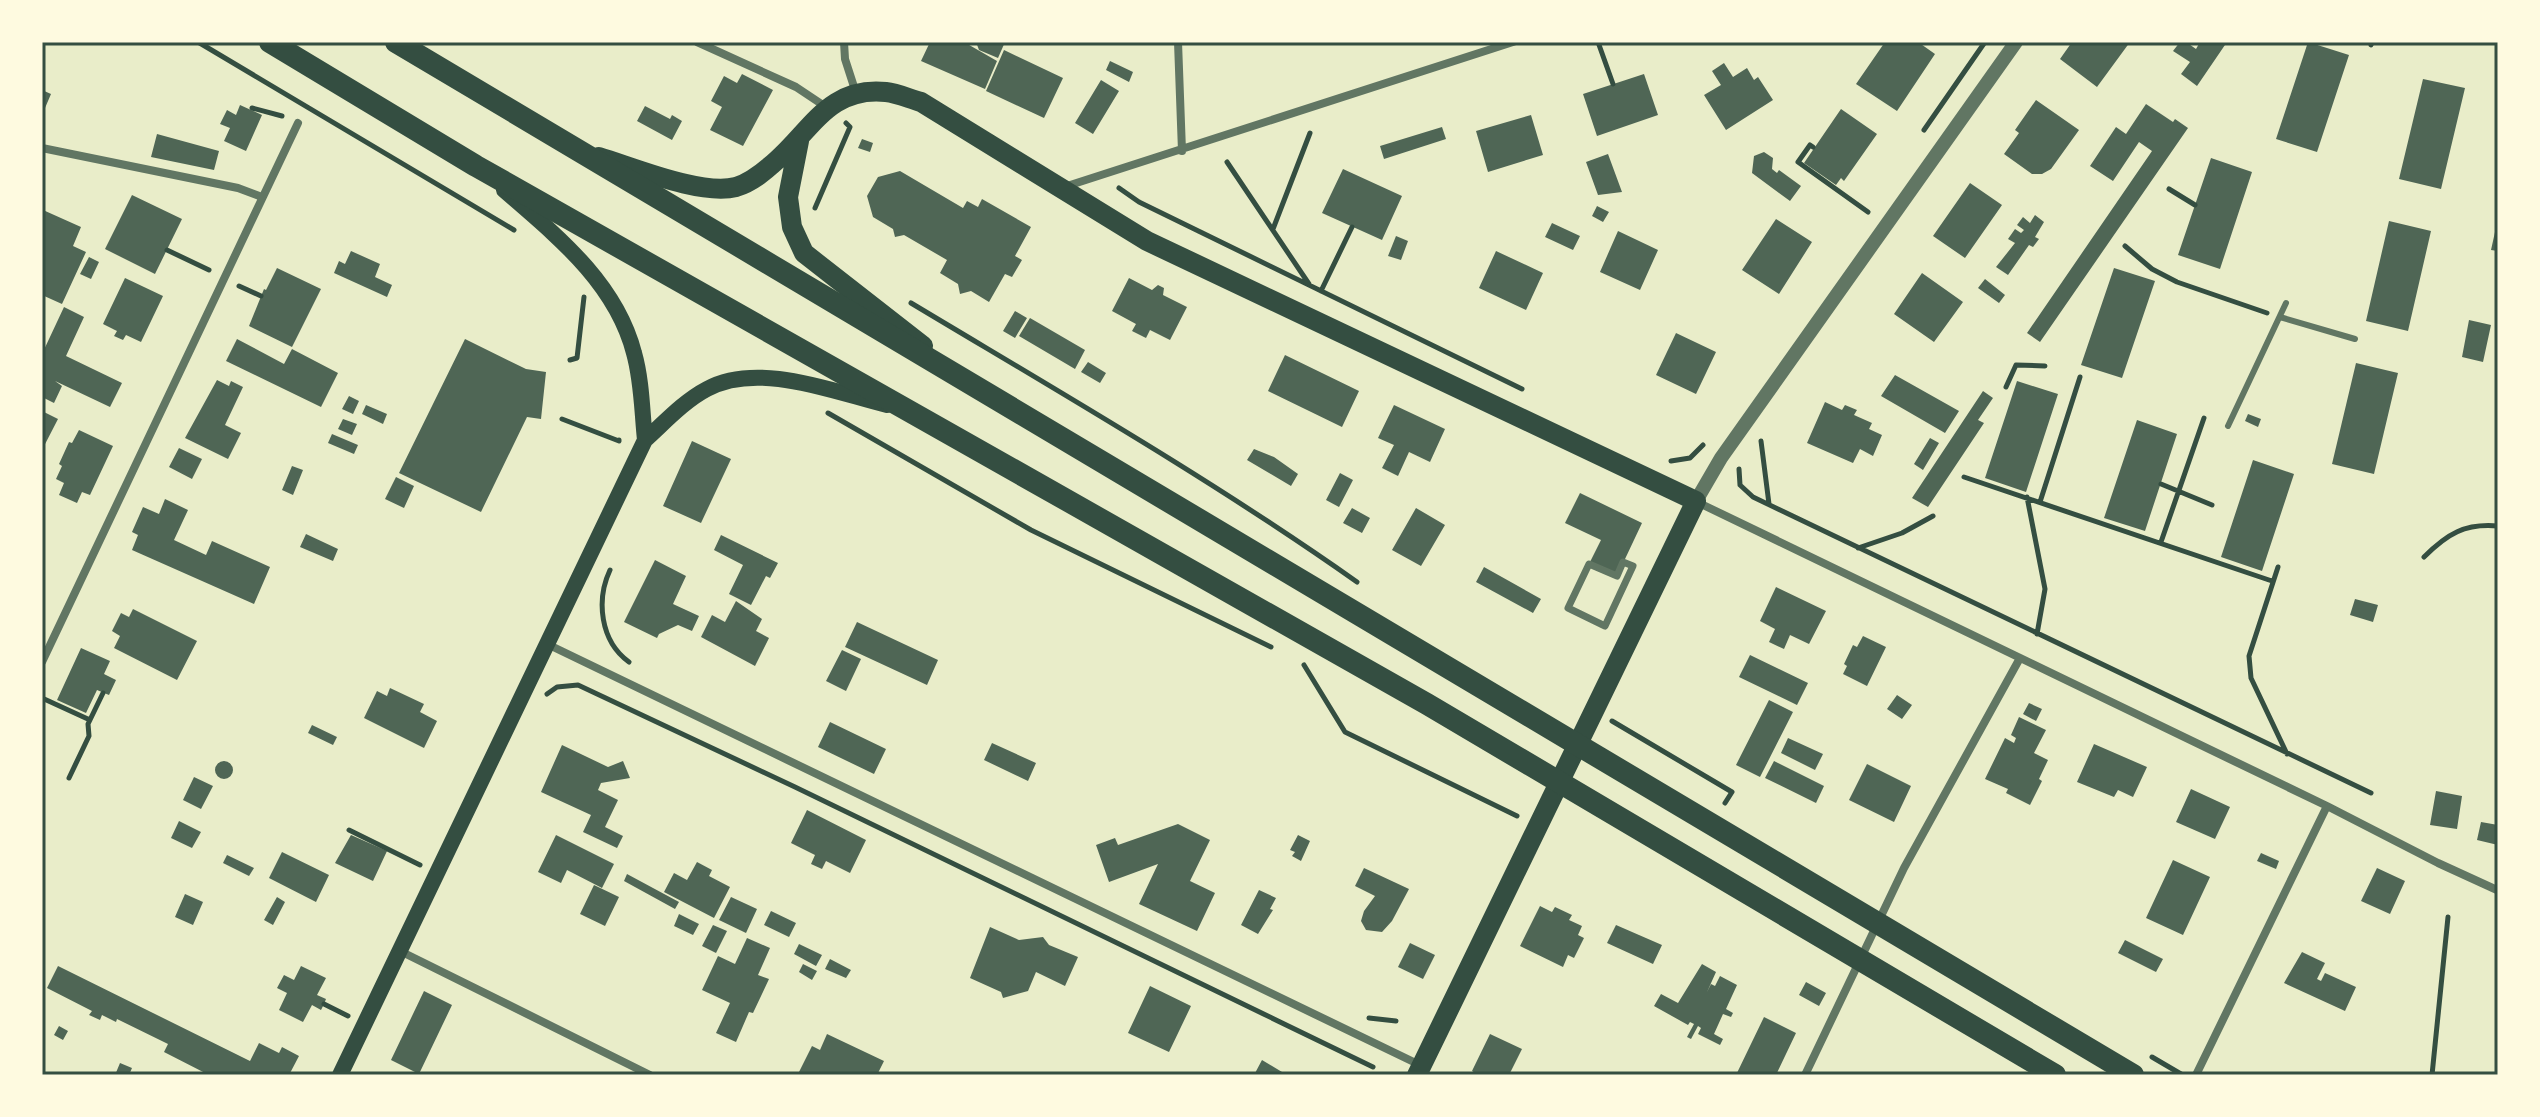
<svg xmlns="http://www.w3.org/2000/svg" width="2540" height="1117" viewBox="0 0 2540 1117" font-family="'Titillium Web',sans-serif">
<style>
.building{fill:#4f6655}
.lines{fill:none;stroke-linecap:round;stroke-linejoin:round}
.path{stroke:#344e41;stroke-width:5}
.service{stroke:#617663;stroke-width:6}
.pedestrian{stroke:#617663;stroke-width:7}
.minor{stroke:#617663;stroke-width:8}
.tertiary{stroke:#617663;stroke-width:14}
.secondary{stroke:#344e41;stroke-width:16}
.primary{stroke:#344e41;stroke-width:20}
.trunk{stroke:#344e41;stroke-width:22}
.neatline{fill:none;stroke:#344e41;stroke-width:3}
</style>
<rect width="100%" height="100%" fill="#e9edc9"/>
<path class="building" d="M930 42H964L997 61 985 89 921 61Z
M976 42H1005L998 58 979 50Z
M1885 42H1918L1935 54 1897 111 1856 84Z
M2072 42H2130L2097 87 2060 59Z
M2180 42H2186L2196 49 2200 42H2227L2197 86 2181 74 2190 62 2173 51Z
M2308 42 2349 55 2317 152 2276 139Z
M1004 50 1063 78 1044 118 986 91Z
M1110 61 1133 72 1129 82 1106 70Z
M1724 63 1733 77 1747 68 1754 80 1758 77 1773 100 1726 130 1704 95 1721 85 1712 71Z
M742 74 773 90 743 146 710 130 722 107 711 101 724 76 737 83Z
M1644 74 1658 115 1597 136 1583 94Z
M2423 79 2465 88 2441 189 2399 179Z
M1101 80 1119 91 1093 134 1075 123Z
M42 90 51 94 42 115Z
M2036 100 2079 130 2051 169 2042 174H2032L2004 154 2019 133 2015 130Z
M2146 104 2173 122 2175 119 2188 128 2040 342 2027 333 2152 151 2139 142 2113 181 2090 166 2116 127 2126 134Z
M240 105 262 115 246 151 224 141 230 128 220 124 227 110 236 115Z
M645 106 670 119 672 115 682 121 672 140 637 121Z
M1841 109 1877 134 1844 181 1841 178 1836 185 1804 163Z
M1531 115 1543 155 1488 172 1476 131Z
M1442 127 1446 139 1384 159 1380 146Z
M157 134 219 151 214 170 151 157Z
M862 139 873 143 870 152 858 148Z
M1764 152 1773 158 1772 169 1777 173 1779 170 1801 186 1790 201 1752 173 1754 156Z
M1608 154 1622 192 1598 195 1586 162Z
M2211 158 2252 172 2220 269 2178 255Z
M1343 169 1402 196 1382 240 1322 213Z
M900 171 963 208 967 201 978 207 982 199 1031 227 1015 256 1022 260 1012 277 1005 274 989 302 971 291 960 294 958 284 940 273 947 260 904 235 895 237 893 229 873 217 867 196 878 177Z
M1970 183 2002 205 1965 258 1933 236Z
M132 195 182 219 155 274 105 249Z
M1597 206 1609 212 1603 222 1592 216Z
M43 210 81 227 73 246 86 252 62 304 42 295Z
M2035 215 2044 222 2035 237 2039 239 2033 247 2029 245 2008 275 1996 267 2015 243 2008 239 2015 229 2021 233 2024 230 2017 225 2023 217 2030 223Z
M1776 219 1812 242 1779 294 1742 270Z
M2389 221 2431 231 2408 331 2366 321Z
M1552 223 1580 236 1573 250 1545 237Z
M2497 223H2498V251L2491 250Z
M1618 231 1658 250 1640 290 1600 272Z
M1396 236 1408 241 1401 260 1388 256Z
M351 251 380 264 375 277 392 285 387 297 334 273 339 261 345 264Z
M1496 251 1543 273 1526 310 1479 288Z
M89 257 99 262 91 279 80 274Z
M277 268 321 289 292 347 249 326 264 289 266 290Z
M2114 268 2155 281 2122 378 2081 365Z
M1922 273 1963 302 1934 342 1894 314Z
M125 278 163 296 141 342 126 335 123 340 114 336 117 331 103 324Z
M1129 278 1152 290 1158 285 1164 288 1163 295 1187 307 1170 340 1150 330 1146 338 1132 331 1136 324 1112 311Z
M1985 279 2005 295 1999 303 1978 288Z
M64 307 84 317 66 356 122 383 110 407 55 381 62 386 54 403 42 397V354Z
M1015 311 1027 318 1015 338 1003 331Z
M1030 318 1085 350 1075 369 1019 336Z
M2469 320 2491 325 2483 362 2462 357Z
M1676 333 1716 352 1696 394 1656 375Z
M237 339 284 364 292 349 338 373 321 407 226 361Z
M465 339 526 369 546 372 541 419 527 417 481 512 399 473Z
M1285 355 1359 391 1342 427 1268 391Z
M1088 362 1106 373 1100 383 1081 372Z
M2356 363 2398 373 2374 474 2332 464Z
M1895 375 1959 411 1945 433 1881 396Z
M217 380 229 386 231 381 243 387 225 425 241 433 228 459 185 438Z
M2017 381 2058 394 2026 492 1985 478Z
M1983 391 1993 398 1978 420 1984 423 1928 507 1912 498Z
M349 396 359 401 353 414 342 409Z
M1825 402 1842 410 1845 405 1857 410 1854 415 1872 423 1869 429 1882 435 1873 456 1860 449 1853 463 1807 443Z
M366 405 387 414 383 424 362 414Z
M1394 405 1445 429 1430 462 1409 452 1398 476 1382 468 1394 445 1378 438Z
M42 411 58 419 42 450Z
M2248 414 2261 419 2258 427 2245 421Z
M343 419 357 424 352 435 338 429Z
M2137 420 2177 434 2145 531 2104 518Z
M79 430 113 446 90 495 82 492 77 503 59 495 64 483 56 479 62 466 59 464 69 442 72 443Z
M332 434 358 445 354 454 328 443Z
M1930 438 1939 443 1923 470 1914 464Z
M692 441 731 459 701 523 663 506Z
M179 448 202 459 192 479 169 467Z
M1254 449 1274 457 1298 474 1291 486 1247 460Z
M2253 460 2294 474 2262 571 2221 557Z
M292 466 303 470 293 495 282 490Z
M1340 473 1353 480 1339 507 1326 500Z
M396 477 414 486 404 508 385 499Z
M1580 493 1642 523 1617 576 1589 564 1601 540 1565 523Z
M165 499 188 510 174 540 206 555 212 541 270 567 254 604 132 550 138 535 132 532 143 507 159 514Z
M1352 508 1370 518 1362 533 1343 523Z
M1416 508 1445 525 1421 566 1392 550Z
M306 534 338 549 333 561 300 547Z
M721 535 778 563 770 578 766 576 751 605 729 594 743 565 714 550Z
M655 560 686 576 673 604 699 616 692 631 678 625 659 634 657 638 624 622Z
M1484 567 1541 599 1533 613 1476 582Z
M1776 587 1826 611 1809 644 1790 635 1784 649 1769 642 1775 629 1760 621Z
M2355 599 2378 605 2373 622 2350 615Z
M736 601 762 619 756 631 769 638 755 666 701 637 712 615 725 622Z
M133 609 197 641 177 680 114 648 120 636 112 631 121 613 129 617Z
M857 622 938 660 927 685 845 647Z
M1863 636 1886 647 1867 686 1843 674 1847 666 1844 664 1853 645 1857 647Z
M81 648 110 661 104 674 116 680 109 695 97 690 86 713 57 700Z
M842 650 861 659 846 691 826 681Z
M1750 655 1808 683 1797 705 1739 677Z
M390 688 424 704 420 712 437 721 424 748 364 718 377 691 387 696Z
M1897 695 1912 705 1902 719 1887 709Z
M1769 700 1793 712 1760 777 1736 765Z
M2029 703 2042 709 2036 721 2023 714Z
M2019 717 2046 730 2034 753 2048 760 2039 779 2042 781 2030 805 2006 793 2008 789 1985 779 2005 738 2014 743 2016 738 2011 735Z
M830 722 886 749 874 774 818 747Z
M312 725 337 737 333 745 308 733Z
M1788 738 1823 754 1815 770 1781 753Z
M992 743 1036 763 1028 781 984 760Z
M2094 744 2147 767 2133 797 2118 790 2114 797 2077 782Z
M562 745 608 767 623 761 630 778 601 783 598 790 618 800 605 827 623 836 617 848 583 832 591 815 541 792Z
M215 770a9 9 0 1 1 18 0a9 9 0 1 1-18 0Z
M1774 761 1824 786 1816 803 1765 778Z
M1867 764 1911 786 1894 822 1849 800Z
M194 777 213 786 201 809 183 800Z
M2191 789 2230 807 2215 839 2176 822Z
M2436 791 2462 796 2457 829 2430 825Z
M807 810 866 840 850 873 826 861 822 869 811 864 815 855 791 843Z
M179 821 201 832 192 848 171 838Z
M2481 822 2498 825V845L2477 840Z
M1178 824 1210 840 1190 881 1215 893 1197 931 1139 904 1158 864 1109 882 1096 845 1115 838 1118 845Z
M351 835 387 851 373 881 335 863Z
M556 835 614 864 602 888 567 870 561 883 538 872Z
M1298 835 1310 841 1301 861 1292 856 1295 852 1290 850Z
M282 852 329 875 316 902 269 878Z
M2261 853 2279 861 2276 869 2257 861Z
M227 855 254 868 249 876 223 863Z
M2173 860 2210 877 2183 935 2146 918Z
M697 862 712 870 709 876 730 887 714 918 664 892 674 873 687 880Z
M1364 868 1409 889 1392 921 1382 932 1366 930 1361 921 1364 911 1375 896 1355 886Z
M2377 868 2405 881 2390 914 2361 901Z
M627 874 679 902 675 909 624 881Z
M594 885 619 897 605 926 580 914Z
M1259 890 1276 898 1270 909 1273 910 1258 934 1241 925Z
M185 894 203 902 193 925 175 917Z
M277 897 285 902 273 925 264 920Z
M731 897 757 909 746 933 719 920Z
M1540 906 1552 912 1555 907 1572 915 1569 920 1582 926 1578 935 1584 938 1574 958 1568 955 1563 967 1520 946Z
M771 911 796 923 789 937 764 925Z
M679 914 699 924 693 935 674 926Z
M713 925 727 931 716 953 702 946Z
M1616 925 1662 945 1653 964 1607 943Z
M990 927 1019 940 1043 937 1049 945 1078 957 1065 986 1036 972 1028 991 1003 998 1001 992 970 978Z
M747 938 770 948 758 975 769 979 753 1013 749 1012 736 1042 716 1033 730 1003 702 990 718 956 735 964Z
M2125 940 2163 959 2156 972 2118 953Z
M1410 943 1435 955 1423 979 1398 967Z
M799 944 822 955 816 966 794 954Z
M2302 952 2325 963 2317 979 2321 981 2325 973 2356 987 2345 1011 2284 983Z
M830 959 851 970 846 978 825 969Z
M803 964 817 971 812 980 799 972Z
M1702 964 1716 972 1707 992 1711 984 1715 986 1720 976 1737 985 1726 1009 1733 1013 1731 1017 1723 1014 1714 1034 1723 1039 1720 1045 1698 1034 1701 1028 1698 1026 1691 1039 1687 1037 1694 1024 1690 1022 1688 1025 1654 1006 1661 994 1678 1003Z
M58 966 250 1061 259 1043 279 1053 282 1047 299 1056 289 1075H209L164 1052 168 1044 117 1019 116 1022 102 1015 100 1020 89 1015 92 1011 47 988Z
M301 966 326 978 317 995 326 999 324 1004 321 1010 312 1005 303 1022 279 1010 287 993 277 988 284 975 294 980Z
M1806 982 1826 993 1819 1006 1799 995Z
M1150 986 1191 1006 1169 1052 1128 1033Z
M424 991 452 1005 419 1074 391 1060Z
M1764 1017 1796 1033 1776 1075H1736Z
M59 1026 68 1031 63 1040 54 1035Z
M827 1034 884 1061 877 1075H806L799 1072 812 1046 820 1050Z
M1490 1034 1522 1049 1509 1075H1478L1472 1071Z
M1262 1060 1287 1075H1254Z
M120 1063 132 1068 129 1075H115Z"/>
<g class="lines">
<path class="path" d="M198 42 514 230
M1598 42 1613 84
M2371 45 2372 42
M252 108 282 116
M1924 130 1985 42
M1813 147 1810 145 1798 162 1868 212
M1227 162 1309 284
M1119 188 1139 202 1522 389
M2169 189 2195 205
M815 208 850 127 846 123
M1273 229 1310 133
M2125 246 2152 269 2177 282 2267 313
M167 250 209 270
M239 286 261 296
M1321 291 1352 227
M911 303C1061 393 1214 481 1357 582
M570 360 577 358 584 297
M2006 387 2016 365 2045 366
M828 413 1031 530 1271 647
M562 419 619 441V440
M1761 441 1769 504
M1671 461 1690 458 1703 445
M1739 469 1740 485 1753 497 2371 793
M1964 477 2272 581
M2161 484 2212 505
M2027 497 2045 589 2037 634
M2040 502 2080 377
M2161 542 2204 418
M1858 548 1902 533 1933 516
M2424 557C2447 534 2465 523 2498 526
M2278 567 2249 656 2251 678 2287 754
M610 570C596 600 600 641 629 662
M1304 665 1345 732 1517 816
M547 694 557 687 578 685 795 787 1373 1067
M42 698 90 720
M1612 721 1732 792 1725 803
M69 778 89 736 88 724 103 693
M349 830 420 865
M324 1004 348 1016
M1369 1018 1396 1021
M2152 1057 2181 1074
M2432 1075 2448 917"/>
<path class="service" d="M2280 317 2355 339
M2228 426 2286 303"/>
<path class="pedestrian" d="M1623 562 1633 566 1605 626 1568 608 1589 564 1617 576Z"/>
<path class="minor" d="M697 42 796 87 826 107
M844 42 845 59 856 93
M1178 42 1182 151
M42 148 238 188 262 197
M1064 187 1513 42
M1697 502 2327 806 2438 863 2497 890
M547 644 1420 1065
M42 662 298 123
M400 951 650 1075
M1805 1075 1904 868 2020 658
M2196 1075 2327 806"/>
<path class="tertiary" d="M1696 501 1721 458 2016 42"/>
<path class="secondary" d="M504 190C557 236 616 283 634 353 642 381 642 412 645 440
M340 1075 645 440C664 423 684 401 707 389 758 361 834 392 887 405"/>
<path class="primary" d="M799 141 788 197 792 227 804 253 923 346
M599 157C633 167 701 196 736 187 752 182 765 171 777 160 812 129 830 86 886 92 897 93 910 99 921 102L1147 241 1696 501 1417 1075"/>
<path class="trunk" d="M270 42 476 166 1427 704 2055 1075
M396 42 2133 1075"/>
</g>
<rect width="2540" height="1117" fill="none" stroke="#fefae0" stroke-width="88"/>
<rect x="44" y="44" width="2452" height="1029" class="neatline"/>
</svg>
